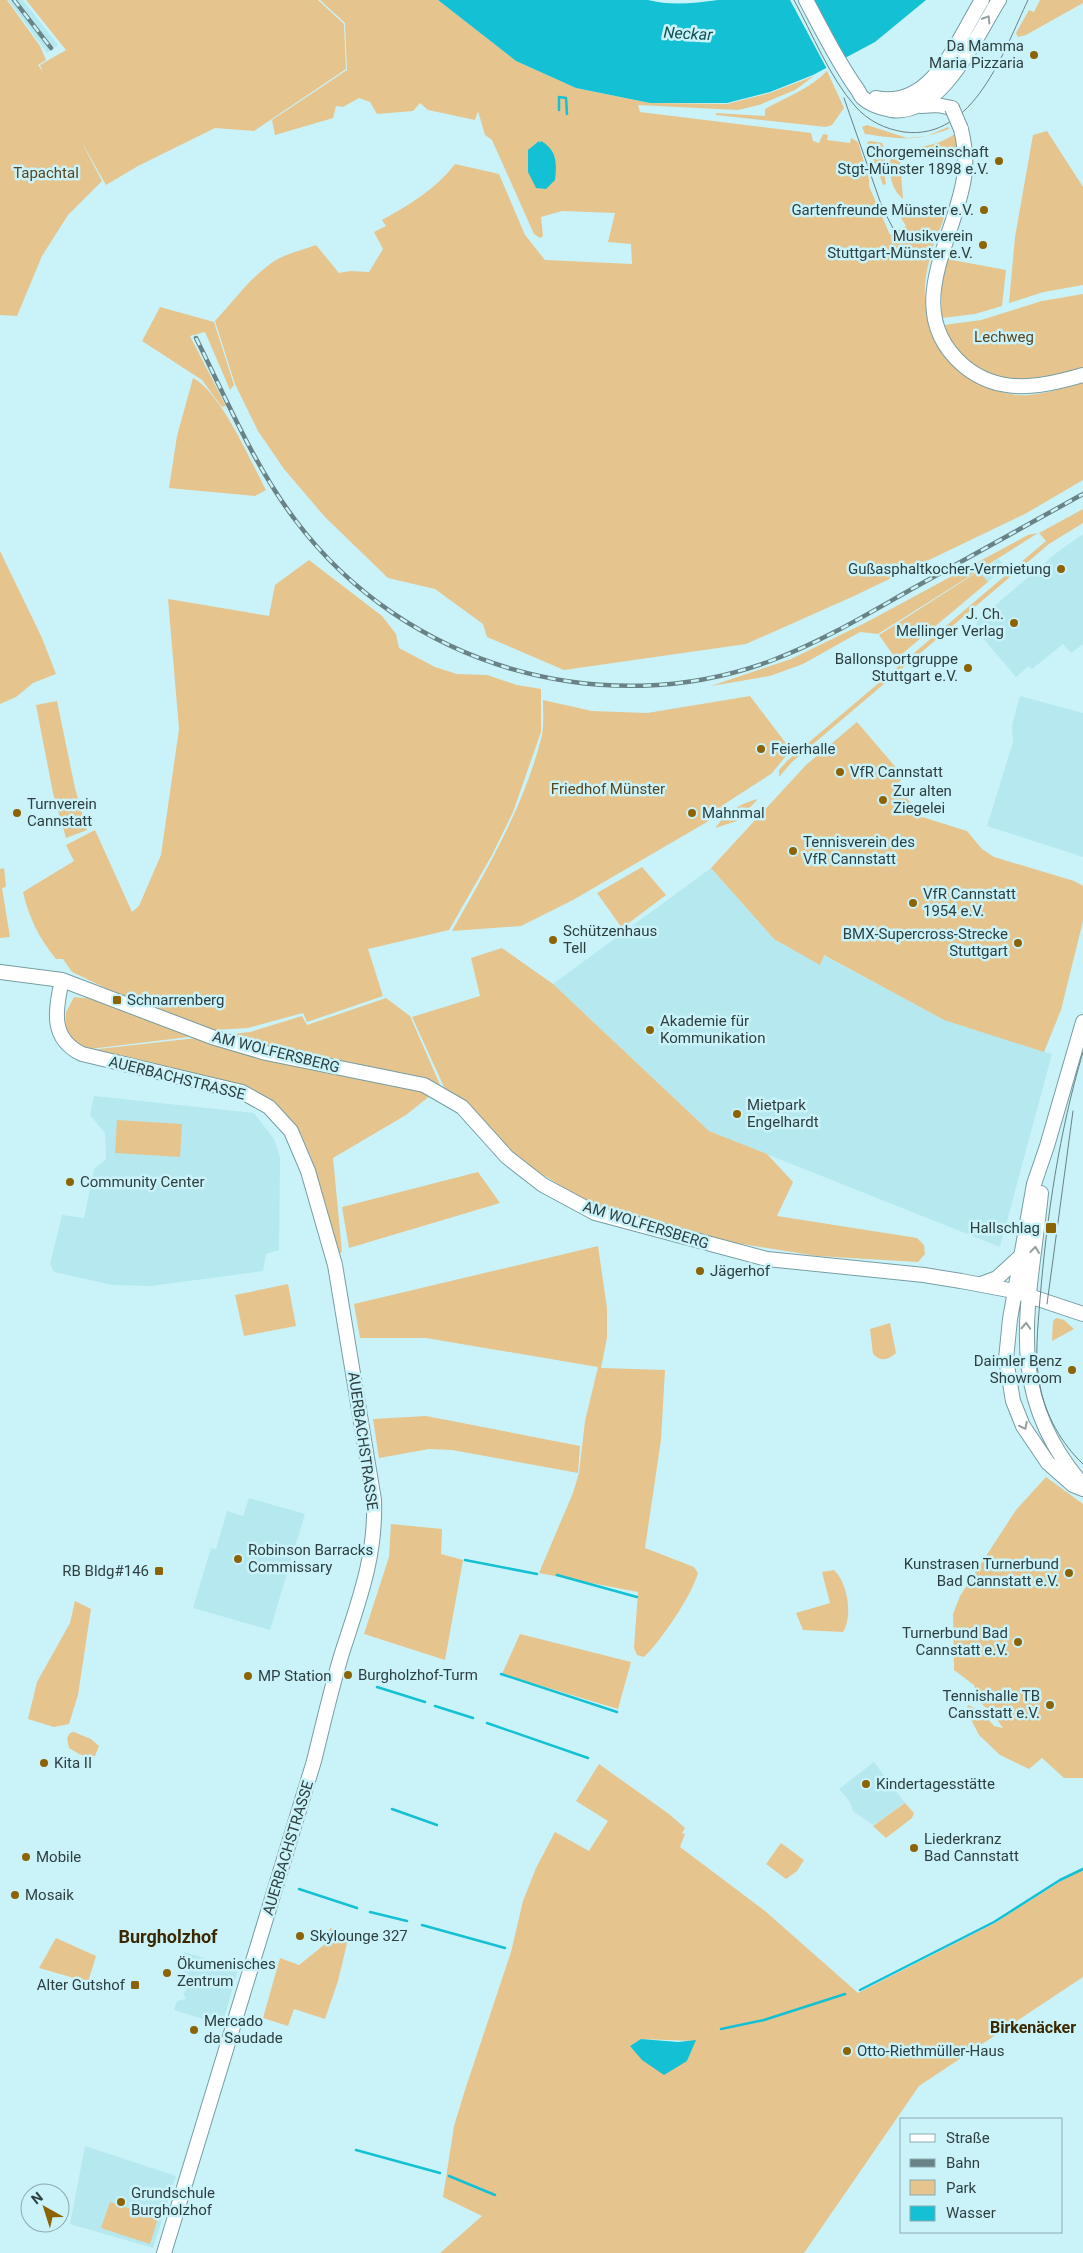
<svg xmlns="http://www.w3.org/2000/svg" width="1083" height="2253" viewBox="0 0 1083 2253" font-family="Roboto,sans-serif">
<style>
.built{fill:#b6e8ef}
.green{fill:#e6c48d;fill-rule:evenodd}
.water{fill:#14c0d3}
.pier{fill:#caf3f9}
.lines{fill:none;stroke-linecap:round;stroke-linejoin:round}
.stream{stroke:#14c0d3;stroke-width:2.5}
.secondary-casing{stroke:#779da3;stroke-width:16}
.secondary{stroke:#fff;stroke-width:14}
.tram{stroke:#688285;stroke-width:1}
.rail-casing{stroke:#688285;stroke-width:4.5}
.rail{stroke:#caf3f9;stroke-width:2.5;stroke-dasharray:8;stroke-linecap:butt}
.secondary-bridge-casing{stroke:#779da3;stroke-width:16;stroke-linecap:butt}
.secondary-bridge{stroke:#fff;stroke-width:14}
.oneway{stroke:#969fa0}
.poi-dot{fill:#8c6305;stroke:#caf3f9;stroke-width:2}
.labels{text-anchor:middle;stroke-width:5;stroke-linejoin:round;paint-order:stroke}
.poi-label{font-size:15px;fill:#2e3f41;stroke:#caf3f9;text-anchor:start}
.park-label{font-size:15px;fill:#5b451f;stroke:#caf3f9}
.street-label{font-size:15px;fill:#2e3f41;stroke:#caf3f9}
.water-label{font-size:16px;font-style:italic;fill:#0f4f57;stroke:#caf3f9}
.neighbourhood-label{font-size:16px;font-weight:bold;fill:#3b2800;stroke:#caf3f9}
.quarter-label{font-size:18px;font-weight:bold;fill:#3b2800;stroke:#caf3f9}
</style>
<rect width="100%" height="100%" fill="#caf3f9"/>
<path class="built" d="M8 0H23L58 45 47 53Z
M1083 534V644L1071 653 1063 644 1032 669 1029 666 1016 677 976 630 977 621 1055 554Z
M999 559 1005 567 988 582 979 571Z
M1020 696 1083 713V857L987 826 1013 742 1012 725Z
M711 868 774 939 820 964 823 955 944 1020 1052 1054 1000 1247 709 1131 553 984Z
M94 1096 254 1113 274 1139 280 1157 279 1250 266 1254 263 1271 151 1286 112 1285 54 1272 50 1264 62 1215 84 1218 94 1169 106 1159 105 1133 90 1115Z
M249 1498 305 1514 270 1630 193 1608 211 1548 216 1549 227 1511 243 1516Z
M874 1762 905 1803 873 1825 853 1811 850 1802 839 1789Z
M184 1952 237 1968V1973L222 2025 174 2010 177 2001 186 1999 183 1993 188 1988 183 1969 179 1968Z
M85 2146 176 2176 153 2248 70 2224Z"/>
<path class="green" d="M0 0H7L40 46 46 60 38 65 43 72 40 65 66 50 26 0H318L344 24 346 69 254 131 215 128 138 166 106 185 80 139 102 181 68 215 42 256 17 316 0 315Z
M320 0H438L516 61 576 88 650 103 727 104 770 93 814 76 795 90 759 105 738 110 638 105 640 112 811 133 813 141 819 143 823 134 828 135 827 140 850 143 851 138 858 142 869 179V186L890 235 906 226 892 203C908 213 926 211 944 212 945 221 938 232 935 240 931 254 926 270 925 285 922 344 957 386 1016 395 1034 397 1066 388 1083 382V480L1025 514 854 596 746 644 564 670 487 637 483 624 435 589 388 578 325 517 284 469 258 431 235 384 215 321C235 300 251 276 276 260 288 253 303 250 316 245L339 273 350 271 369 272 383 249 374 232 386 226 382 220C409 205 436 189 455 164L499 174 525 235 545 260 632 264 631 244 608 242 615 213 562 211 541 217 543 236 540 238 534 234 492 140 485 135 478 111 475 120 428 110 420 103 413 111 377 114 370 102 359 98 343 107 336 106 333 118 275 135 272 120 347 70 345 23Z
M1040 0H1083V3L1026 35 1018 37 1016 33 1029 10 1034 12Z
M827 71 844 108 832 125 826 127 716 115V113L765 116V109C786 97 810 89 827 71Z
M867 125 907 138 927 136 948 127 949 129C914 142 901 139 865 134L862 127Z
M1047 131 1083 187V285L1044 292 1009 303 1015 237 1033 135Z
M955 134 958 149 900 160 903 199C889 188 887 165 893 149 915 148 936 147 955 134Z
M871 141 882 143C887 150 883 172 886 184L883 185 867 142Z
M947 259 1006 270 1002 306 975 314 942 318 941 281Z
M1083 294V369L1030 382 1000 380 972 366 953 346 944 325 981 320 1042 301Z
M160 307 214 322 234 385 230 390 205 332 190 336 226 406 222 407 202 380 142 341Z
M193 378C221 392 251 462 266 490L255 496 169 488 177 436Z
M1083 509V523L1049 544 792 762 779 777V770L788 760 1046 541 1039 533Z
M1038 533 878 634 860 632 803 664 770 676 711 686 791 659 865 623 1028 535Z
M0 551 42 638 56 674 33 683 16 697 0 704Z
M309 560 382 616 396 634 399 648 435 667 457 674 487 675 517 685 541 689V732L513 812 492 855 449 930 368 949 383 996 307 1022 303 1013 248 1028 215 1030 120 995 72 972 63 959H56C39 938 29 918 23 892L74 861 66 845 95 830 132 912 139 906 161 855 179 729 168 599 269 616 275 585Z
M979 571 988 582 896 659 879 635Z
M750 696 791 750 771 774 723 805 707 822 573 900 521 926 452 931C487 869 525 805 542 735 544 724 543 711 543 700L592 711 647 713Z
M57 701 75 788 87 830 66 838 53 793 36 705Z
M857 722 904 777 896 785 922 817 967 831 982 849 994 857 1074 881 1083 886V921L1061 1010 1044 1052 944 1020 824 955 820 965 774 939 711 868 806 765Z
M758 799 737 821 715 828C728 812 738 804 758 799Z
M0 866V869L4 868 6 887 2 888 10 937 0 938Z
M642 867 666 895 622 928 597 893Z
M502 948 553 984 709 1131 767 1154 793 1182 777 1216 917 1238 924 1245 925 1254 918 1262 817 1256 717 1240 590 1204 534 1169 506 1148 445 1089 412 1017 480 996 471 958Z
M74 997 95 999 197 1036 90 1049 72 1041 65 1032 66 1012Z
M386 998 410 1016 441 1087 406 1115 333 1158 342 1252 337 1255 311 1157 298 1128 274 1101 245 1088 90 1050 250 1032 302 1016 307 1025Z
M117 1120 182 1124 180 1157 115 1153Z
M478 1172 500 1203 349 1248 342 1207Z
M598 1246 607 1308V1338L601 1368 665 1370 661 1440 645 1548 694 1567 698 1573C692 1595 661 1641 644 1657L637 1655 634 1648 638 1592 539 1573 573 1493 579 1473 585 1421 598 1367 426 1338H360L354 1304Z
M288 1284 296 1326 244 1336 235 1295Z
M1056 1318 1064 1320 1074 1329 1052 1341 1053 1321Z
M890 1323 896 1353C889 1360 880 1362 873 1354L870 1329Z
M426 1416 580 1446 578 1473 452 1450 429 1449 379 1458 373 1419Z
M1046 1477 1083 1504V1778H1064L1042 1758 1029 1769 1000 1755 979 1735 966 1710 968 1705 981 1711 994 1726 1003 1728 996 1718 980 1702 974 1685 954 1670 953 1614 960 1596 1016 1510Z
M391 1524 442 1529 441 1554 463 1560 445 1660 364 1634 389 1557Z
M834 1570C848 1583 853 1617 843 1632L803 1630 796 1613 830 1603 822 1572Z
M75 1601 91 1609 78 1695 69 1724 54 1727 28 1719 37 1682 70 1623Z
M520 1634 631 1662 618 1709 502 1674Z
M74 1732 91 1739 99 1746 95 1756C86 1759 77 1753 69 1748L67 1738 70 1733Z
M599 1764 669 1814 685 1828 682 1833 685 1834 680 1847 765 1911 858 1993 995 1923 1061 1881 1083 1870V1977L919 2086 804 2253H440L482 2216 443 2197 454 2126 466 2087 511 1952 523 1901 536 1868 555 1832 589 1851 608 1821 576 1801ZM641 2039 695 2041 687 2061 630 2046Z
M905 1803 914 1813 912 1818 886 1838 873 1826Z
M781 1843 804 1860 797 1871 786 1879 766 1864Z
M330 1928 349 1935 338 1981 325 2019 294 2009 288 2026 263 2018 280 1958 299 1965 324 1945Z
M56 1938 96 1956 88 1982 39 1968Z
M110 2202 158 2218 150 2244 101 2228Z"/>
<path class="water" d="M438 0H648C671 6 695 3 718 0H926L875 42 813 75 770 92 727 103H650L576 88 516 61Z
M539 141V143L541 141C557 150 557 163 555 180L546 189 536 188 528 172V150Z
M641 2039 678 2042 696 2040 687 2061 664 2075 642 2060 630 2046Z"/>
<path class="pier" d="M790 0H814L846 59 827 69Z"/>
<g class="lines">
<path class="stream" d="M559 110V97L566 98 567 114
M465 1560 537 1574
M557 1575 637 1597
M501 1674 617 1712
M377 1687 425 1702
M435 1706 473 1718
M487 1723 588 1758
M392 1809 437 1825
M299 1889 357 1908
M370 1912 407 1921
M422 1925 505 1948
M860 1990 994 1922 1060 1880 1083 1869
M721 2029 764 2020 845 1994
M356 2150 440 2173
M449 2176 495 2195"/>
<defs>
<path id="secondary" d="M806 0C822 30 837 61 857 89 859 91 860 96 863 98 870 105 881 108 891 110 942 117 976 36 999 0
M876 98C932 110 958 39 982 0
M921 106 937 105 952 108
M961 129C965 146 967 161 964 178 954 242 900 311 964 366 1000 396 1042 387 1083 375
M0 972 62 980 212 1037 266 1053 424 1085 462 1107 507 1157 543 1185 595 1213 767 1259 924 1275 961 1281 1014 1291 1083 1314
M62 980C55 1010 50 1039 82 1054L242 1092 269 1107 291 1131 308 1171 335 1265 374 1500C376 1557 359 1600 342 1653 331 1689 323 1725 314 1761L164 2253
M1083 1022 1047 1146 1034 1184 1010 1319 1006 1359 1013 1401 1023 1426 1048 1463 1073 1485 1083 1489
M1041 1193C1030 1304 1001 1390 1082 1484
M981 1284 997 1278 1020 1257"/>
</defs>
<use href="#secondary" class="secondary-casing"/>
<use href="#secondary" class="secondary"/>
<path class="tram" d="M794 0C812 33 830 78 855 106 868 121 885 129 904 132 974 141 1004 50 1028 0
M844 98 882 207 895 232
M1083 1052C1059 1133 1047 1215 1040 1299 1038 1328 1034 1357 1040 1386 1046 1416 1061 1443 1083 1464
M1047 1304 1073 1111"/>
<defs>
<path id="rail" d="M14 0 51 48
M196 338C227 400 254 466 296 521 405 666 603 724 773 660 821 642 866 615 910 590 968 558 1025 526 1083 494"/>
</defs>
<use href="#rail" class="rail-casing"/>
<use href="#rail" class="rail"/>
<defs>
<path id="secondary-bridge" d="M952 108 961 129"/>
</defs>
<use href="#secondary-bridge" class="secondary-bridge-casing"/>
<use href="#secondary-bridge" class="secondary-bridge"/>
</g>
<defs><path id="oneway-chevron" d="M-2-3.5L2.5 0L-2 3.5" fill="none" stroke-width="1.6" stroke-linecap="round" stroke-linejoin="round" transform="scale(1.25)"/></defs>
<g class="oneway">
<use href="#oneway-chevron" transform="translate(987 19) rotate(-58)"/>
<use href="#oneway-chevron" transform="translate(1035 1250) rotate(-84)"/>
<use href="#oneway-chevron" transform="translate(1026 1326) rotate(-87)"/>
<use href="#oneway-chevron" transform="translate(1024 1426) rotate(63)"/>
</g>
<g class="poi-dot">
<circle cx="1034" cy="55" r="5"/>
<circle cx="999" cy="161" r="5"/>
<circle cx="984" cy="210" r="5"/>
<circle cx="983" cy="245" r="5"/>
<circle cx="1061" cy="569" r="5"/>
<circle cx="1014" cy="623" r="5"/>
<circle cx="968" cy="668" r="5"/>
<circle cx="761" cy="749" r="5"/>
<circle cx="840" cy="772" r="5"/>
<circle cx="883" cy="800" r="5"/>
<circle cx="17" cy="813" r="5"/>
<circle cx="692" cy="813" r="5"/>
<circle cx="793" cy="851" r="5"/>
<circle cx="913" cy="903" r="5"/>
<circle cx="553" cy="940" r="5"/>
<circle cx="1018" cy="943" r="5"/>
<rect x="112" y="995" width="10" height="10" rx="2.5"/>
<circle cx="650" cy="1030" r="5"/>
<circle cx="737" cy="1114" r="5"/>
<circle cx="70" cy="1182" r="5"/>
<rect x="1045" y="1222" width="12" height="12" rx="2.5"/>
<circle cx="700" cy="1271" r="5"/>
<circle cx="1072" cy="1370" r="5"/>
<circle cx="238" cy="1559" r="5"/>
<rect x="154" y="1566" width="10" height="10" rx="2.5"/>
<circle cx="1069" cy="1573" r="5"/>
<circle cx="1018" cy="1642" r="5"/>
<circle cx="348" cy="1675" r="5"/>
<circle cx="248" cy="1676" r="5"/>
<circle cx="1050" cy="1705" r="5"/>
<circle cx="44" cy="1763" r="5"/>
<circle cx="866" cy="1784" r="5"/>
<circle cx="914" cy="1848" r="5"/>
<circle cx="26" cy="1857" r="5"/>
<circle cx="15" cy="1895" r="5"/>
<circle cx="300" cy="1936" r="5"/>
<circle cx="167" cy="1973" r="5"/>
<rect x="130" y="1980" width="10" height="10" rx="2.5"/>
<circle cx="194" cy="2030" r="5"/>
<circle cx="847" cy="2051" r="5"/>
<circle cx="121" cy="2202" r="5"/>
</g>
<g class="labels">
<g class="poi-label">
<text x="1024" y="51" text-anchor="end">Da Mamma<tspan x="1024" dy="17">Maria Pizzaria</tspan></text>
<text x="989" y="157" text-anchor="end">Chorgemeinschaft<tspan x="989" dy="17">Stgt-Münster 1898 e.V.</tspan></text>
<text x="974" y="215" text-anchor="end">Gartenfreunde Münster e.V.</text>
<text x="973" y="241" text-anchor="end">Musikverein<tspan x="973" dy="17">Stuttgart-Münster e.V.</tspan></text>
<text x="1051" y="574" text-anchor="end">Gußasphaltkocher-Vermietung</text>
<text x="1004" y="619" text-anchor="end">J. Ch.<tspan x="1004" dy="17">Mellinger Verlag</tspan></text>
<text x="958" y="664" text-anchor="end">Ballonsportgruppe<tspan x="958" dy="17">Stuttgart e.V.</tspan></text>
<text x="771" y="754">Feierhalle</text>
<text x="850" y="777">VfR Cannstatt</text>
<text x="893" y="796">Zur alten<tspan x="893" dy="17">Ziegelei</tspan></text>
<text x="27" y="809">Turnverein<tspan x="27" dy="17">Cannstatt</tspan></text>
<text x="702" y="818">Mahnmal</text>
<text x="803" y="847">Tennisverein des<tspan x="803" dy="17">VfR Cannstatt</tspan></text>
<text x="923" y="899">VfR Cannstatt<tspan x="923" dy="17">1954 e.V.</tspan></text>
<text x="563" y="936">Schützenhaus<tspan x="563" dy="17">Tell</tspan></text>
<text x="1008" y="939" text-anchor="end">BMX-Supercross-Strecke<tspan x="1008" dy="17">Stuttgart</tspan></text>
<text x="127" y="1005">Schnarrenberg</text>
<text x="660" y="1026">Akademie für<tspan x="660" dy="17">Kommunikation</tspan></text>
<text x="747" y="1110">Mietpark<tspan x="747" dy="17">Engelhardt</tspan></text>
<text x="80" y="1187">Community Center</text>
<text x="1040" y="1233" text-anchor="end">Hallschlag</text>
<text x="710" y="1276">Jägerhof</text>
<text x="1062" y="1366" text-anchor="end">Daimler Benz<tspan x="1062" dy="17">Showroom</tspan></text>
<text x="248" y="1555">Robinson Barracks<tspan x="248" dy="17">Commissary</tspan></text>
<text x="1059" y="1569" text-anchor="end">Kunstrasen Turnerbund<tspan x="1059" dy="17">Bad Cannstatt e.V.</tspan></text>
<text x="149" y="1576" text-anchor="end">RB Bldg#146</text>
<text x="1008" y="1638" text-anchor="end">Turnerbund Bad<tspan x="1008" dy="17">Cannstatt e.V.</tspan></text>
<text x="358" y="1680">Burgholzhof-Turm</text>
<text x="258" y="1681">MP Station</text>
<text x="1040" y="1701" text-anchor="end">Tennishalle TB<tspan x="1040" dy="17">Cansstatt e.V.</tspan></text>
<text x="54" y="1768">Kita II</text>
<text x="876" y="1789">Kindertagesstätte</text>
<text x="924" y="1844">Liederkranz<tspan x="924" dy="17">Bad Cannstatt</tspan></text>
<text x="36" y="1862">Mobile</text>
<text x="25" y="1900">Mosaik</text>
<text x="310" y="1941">Skylounge 327</text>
<text x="177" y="1969">Ökumenisches<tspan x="177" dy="17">Zentrum</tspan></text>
<text x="125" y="1990" text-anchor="end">Alter Gutshof</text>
<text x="204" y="2026">Mercado<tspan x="204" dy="17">da Saudade</tspan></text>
<text x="857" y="2056">Otto-Riethmüller-Haus</text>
<text x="131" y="2198">Grundschule<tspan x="131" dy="17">Burgholzhof</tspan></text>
</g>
<g class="park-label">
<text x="46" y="178">Tapachtal</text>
<text x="1004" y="342">Lechweg</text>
<text x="608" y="794">Friedhof Münster</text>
</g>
<g class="street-label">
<text transform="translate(276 1052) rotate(14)" y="5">AM WOLFERSBERG</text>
<text transform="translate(177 1078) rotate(14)" y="5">AUERBACHSTRASSE</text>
<text transform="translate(646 1225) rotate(17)" y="5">AM WOLFERSBERG</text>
<text transform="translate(363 1441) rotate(82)" y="5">AUERBACHSTRASSE</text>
<text transform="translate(288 1848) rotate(-73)" y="5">AUERBACHSTRASSE</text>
</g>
<g class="water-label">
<text transform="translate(688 33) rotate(3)" y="6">Neckar</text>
</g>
<g class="neighbourhood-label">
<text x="1033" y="2033">Birkenäcker</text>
</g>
<g class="quarter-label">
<text x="168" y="1943">Burgholzhof</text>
</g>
</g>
<rect x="900" y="2118" width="162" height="115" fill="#caf3f9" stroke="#8cabaf"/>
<rect x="910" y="2134" width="25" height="8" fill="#ffffff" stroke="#8cabaf"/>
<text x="946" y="2143" font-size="15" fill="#2e3f41">Straße</text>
<rect x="910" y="2159" width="25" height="8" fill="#688285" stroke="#8cabaf"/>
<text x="946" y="2168" font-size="15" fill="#2e3f41">Bahn</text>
<rect x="910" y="2180" width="25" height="15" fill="#e6c48d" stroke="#8cabaf"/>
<text x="946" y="2193" font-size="15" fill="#2e3f41">Park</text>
<rect x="910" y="2206" width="25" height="15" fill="#14c0d3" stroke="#8cabaf"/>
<text x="946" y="2218" font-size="15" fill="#2e3f41">Wasser</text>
<g transform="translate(45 2208) rotate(321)"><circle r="24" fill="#caf3f9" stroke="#8cabaf"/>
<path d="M0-4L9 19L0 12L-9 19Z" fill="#8c6305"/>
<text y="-8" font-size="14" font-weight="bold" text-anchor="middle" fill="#2e3f41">N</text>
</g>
</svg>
